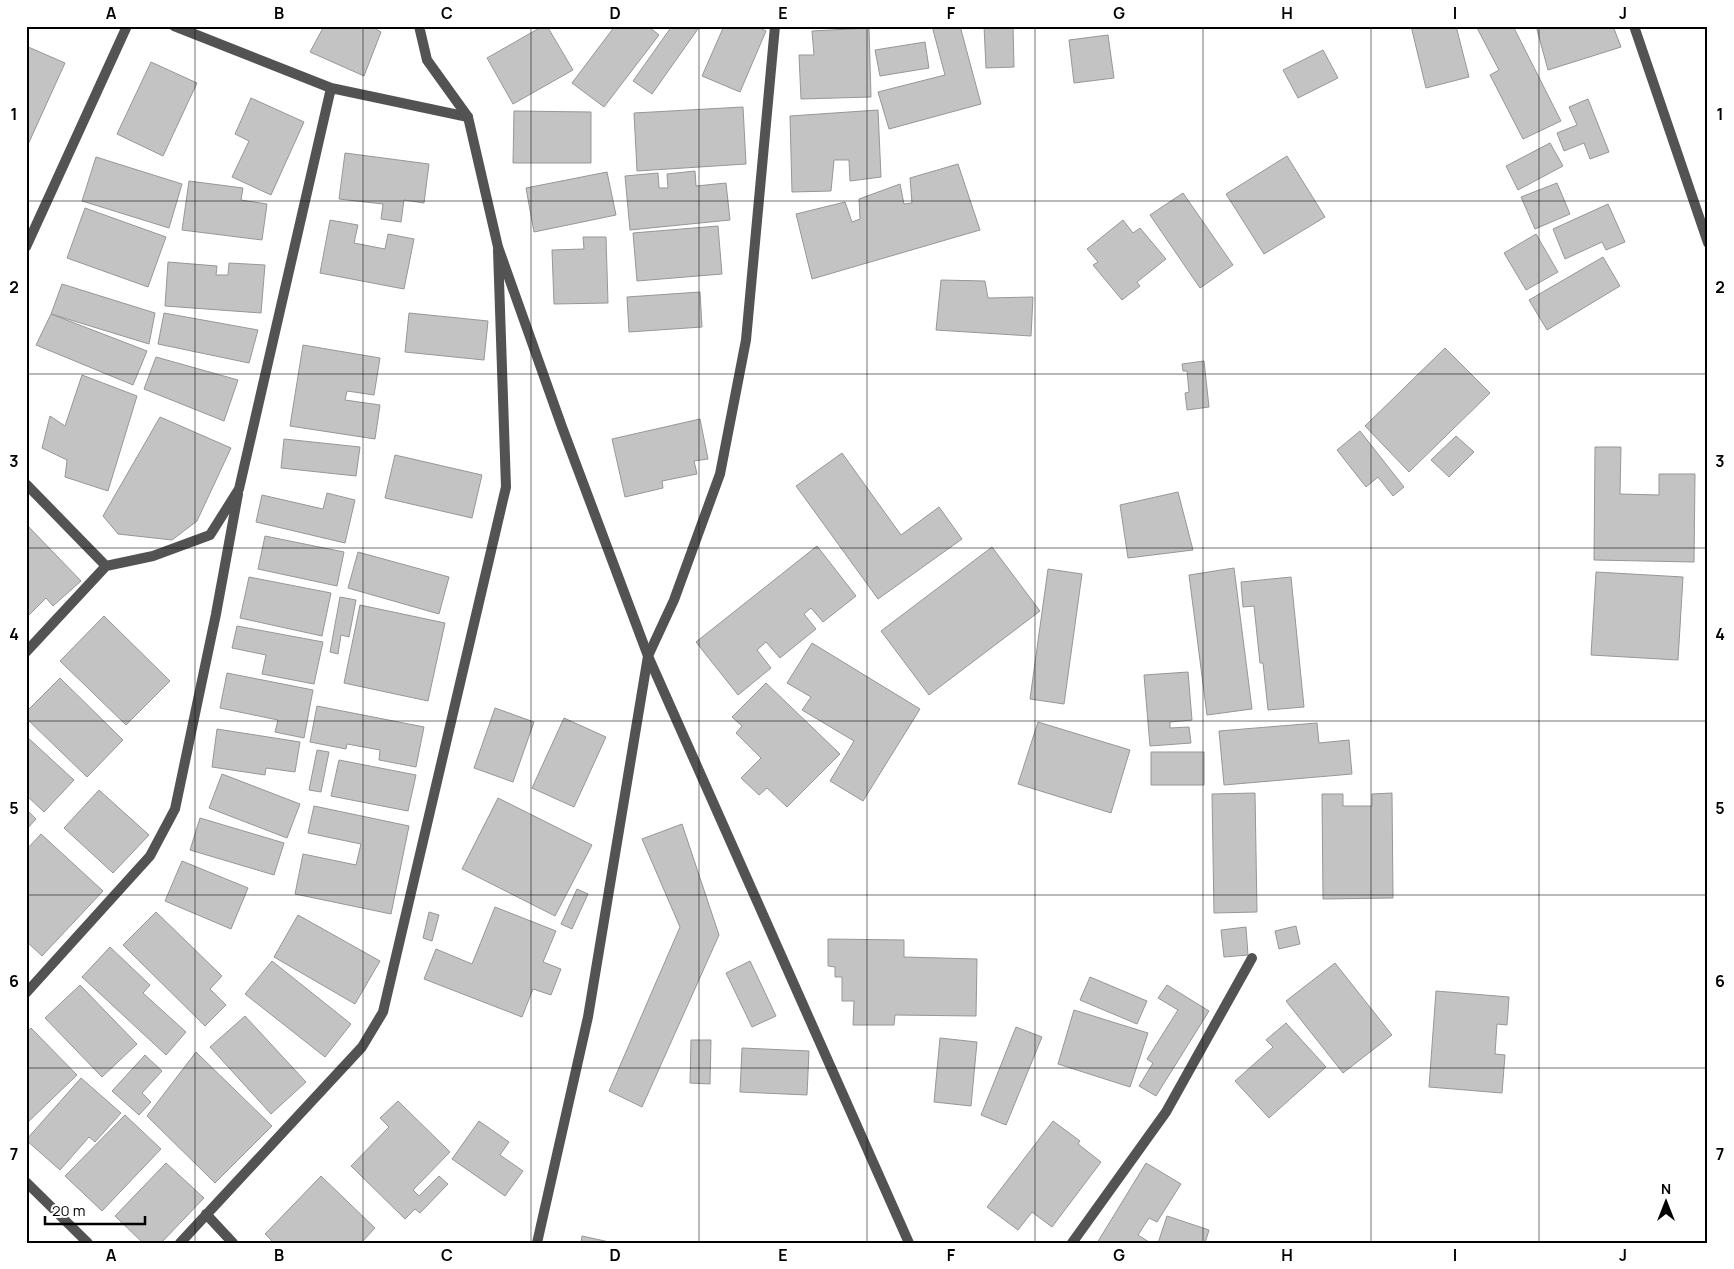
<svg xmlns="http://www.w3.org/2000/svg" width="1734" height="1269" viewBox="0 0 1734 1269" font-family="Manrope,sans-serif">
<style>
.building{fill:#c3c3c3;stroke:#979797}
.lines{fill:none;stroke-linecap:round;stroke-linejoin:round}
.minor{stroke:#535353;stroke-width:10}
.tertiary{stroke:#535353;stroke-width:10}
.grid{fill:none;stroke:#000;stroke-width:1;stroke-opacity:0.55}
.neatline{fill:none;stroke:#000;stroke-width:2}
.grid-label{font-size:16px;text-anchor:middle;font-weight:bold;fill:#000}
</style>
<rect width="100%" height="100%" fill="#fff"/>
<path class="building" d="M324 26H371L381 32 364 76 310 52Z
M543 26H547L573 70 513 104 487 58Z
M615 26H648L659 35 604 107 572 83Z
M672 26H700L652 94 633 81Z
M724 26H756L766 31 740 92 702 76Z
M932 26H960L981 104 889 129 878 92 945 75Z
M984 26H1013L1014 67 986 68Z
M1411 26H1456L1469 77 1426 88Z
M1476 26H1513L1561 121 1523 139 1490 75 1499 70Z
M1536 26H1613L1621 47 1548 70Z
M869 28 871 97 801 99 799 55H814L812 31Z
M1108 35 1114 78 1074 83 1069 40Z
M925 42 929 68 880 76 875 50Z
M26 46 65 63 26 149Z
M1323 50 1338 78 1298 98 1283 70Z
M151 62 197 83 163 156 117 134Z
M251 98 304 122 271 195 232 177 249 141 235 134Z
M1588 99 1609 152 1590 159 1584 143 1564 151 1557 133 1577 125 1569 107Z
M743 107 746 164 637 171 634 113Z
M878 110 881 177 850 181 849 160H834L831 191 792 192 790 116Z
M514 111 591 112V163H513Z
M1550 143 1563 166 1518 190 1506 166Z
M345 153 429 164 424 203 404 200 401 222 381 219 383 204 339 199Z
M1287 156 1325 217 1264 254 1226 194Z
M96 157 182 184 169 228 82 201Z
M958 164 980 230 812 279 796 214 845 202 852 222 860 219 859 199 900 184 904 204 912 203 910 178Z
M695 171 696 186 726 183 730 220 630 230 625 176 658 173 659 188H668L667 174Z
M607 172 616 215 534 232 526 188Z
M189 181 243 188 241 200 267 204 262 240 182 230Z
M1557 183 1570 214 1535 229 1521 197Z
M1183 193 1233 265 1200 288 1150 215Z
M1608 204 1625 242 1606 250 1602 242 1565 259 1553 229Z
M85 208 166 237 148 287 67 258Z
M330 220 358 225 354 243 385 249 388 234 414 239 404 289 320 273Z
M1123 220 1133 233 1140 228 1166 259 1137 282 1140 286 1122 300 1093 265 1098 262 1087 249Z
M718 226 722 274 637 281 633 233Z
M1536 234 1558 272 1526 290 1504 253Z
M583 237H606L608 303 554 304 552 250 584 249Z
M1603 257 1620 286 1547 330 1529 300Z
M168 262 217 266 216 275H228L229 263 265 265 261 313 165 306Z
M941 280 985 281 988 298 1033 297 1031 336 936 330Z
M62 284 155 313 149 344 51 314Z
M700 292 702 327 629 332 627 297Z
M164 313 258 330 249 363 158 344Z
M409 313 488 321 484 360 405 352Z
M51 314 147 351 133 385 36 345Z
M303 345 380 358 374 395 347 391 345 400 380 405 375 439 290 426Z
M1445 348 1490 393 1409 472 1365 426Z
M156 357 238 380 224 421 144 389Z
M1204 361 1209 407 1187 410 1185 393 1189 392 1187 371H1183L1182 364Z
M82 375 137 396 108 491 65 477 67 460 42 448 50 416 65 426Z
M160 417 231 448 197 521 172 540 118 534 103 516Z
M700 419 708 459 694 461 697 474 662 481 663 488 625 497 612 439Z
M1360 431 1404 487 1393 496 1378 477 1366 487 1337 450Z
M1456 436 1474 452 1449 477 1431 460Z
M284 439 360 447 356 476 281 468Z
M1595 447H1621L1620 494 1659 495V474H1695L1694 562 1594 560Z
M842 453 901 535 939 507 962 539 878 599 796 486Z
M395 455 482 475 472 518 385 498Z
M1178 492 1193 550 1128 558 1120 505Z
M327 493 355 500 345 543 256 522 262 495 323 509Z
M26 524 81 581 53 606 46 598 29 615 26 612Z
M265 536 344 552 337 586 258 569Z
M817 546 856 596 823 622 811 608 804 614 816 629 780 658 766 642 757 650 771 668 738 695 696 642Z
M992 547 1040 611 929 695 881 631Z
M358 552 449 577 439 614 348 588Z
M1234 568 1252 709 1207 715 1189 575Z
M1048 569 1082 574 1064 704 1030 699Z
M1596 572 1683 577 1678 660 1591 655Z
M249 577 331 593 322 636 240 618Z
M1291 577 1304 707 1268 710 1263 663H1260L1254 606 1243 607 1241 582Z
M340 597 356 600 349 637 341 635 338 654 330 652Z
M360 605 445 623 428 701 344 683Z
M104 616 170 681 126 725 60 661Z
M237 626 323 642 314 684 262 674 266 655 232 648Z
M812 643 920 709 863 801 830 781 854 741 802 710 811 697 787 683Z
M1188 672 1192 720 1170 722V728L1189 727 1191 743 1150 746 1144 675Z
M227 673 313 690 304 738 275 732 278 720 220 708Z
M60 678 123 740 87 777 26 718V712Z
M766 683 840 754 787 807 767 788 759 795 741 778 761 758 736 733 742 726 732 717Z
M317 706 424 727 416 767 379 760 380 750 347 744 346 749 310 742Z
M495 708 534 722 513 782 474 768Z
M564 718 606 737 574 807 532 788Z
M1038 722 1130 750 1111 813 1018 784Z
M1317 723 1319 743 1349 740 1352 774 1224 785 1219 731Z
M217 729 300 742 295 772 266 768 265 775 212 767Z
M26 736 74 780 44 812 26 795Z
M317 750 329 752 321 792 309 790Z
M1151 752H1204V785H1151Z
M339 760 416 775 408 811 331 796Z
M222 774 300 804 287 838 209 808Z
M99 790 149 835 113 873 64 828Z
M1255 793 1257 912 1214 913 1212 794Z
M1392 793 1393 898 1323 899 1322 794H1343V806H1372V794Z
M498 798 592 845 555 916 462 869Z
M314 806 409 826 391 914 295 894 303 854 356 865 361 844 308 833Z
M26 809 36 819 26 830Z
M200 818 284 843 274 875 190 850Z
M682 824 719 935 642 1107 609 1091 680 927 642 839Z
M41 834 103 891 42 956 26 941V850Z
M182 861 248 888 231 929 165 901Z
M577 889 588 894 572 929 561 924Z
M495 907 556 931 543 962 561 969 551 995 533 989 522 1017 424 979 436 949 472 964Z
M156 912 222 976 210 989 226 1005 205 1026 123 945Z
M429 912 439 915 432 941 423 938Z
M298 915 380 961 355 1004 274 957Z
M1296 926 1300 944 1279 949 1275 931Z
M1246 927 1248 955 1224 957 1221 930Z
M828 939 904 940V957L977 959 976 1016 895 1015 894 1025H853L854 1001H842V977H835V967L828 966Z
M110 947 150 985 143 993 186 1032 166 1055 82 977Z
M272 961 351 1024 325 1057 245 994Z
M750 961 776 1016 752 1027 726 973Z
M1335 963 1392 1035 1343 1073 1286 1001Z
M1090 977 1147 1001 1137 1024 1080 1000Z
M80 985 137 1044 102 1077 45 1018Z
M1167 985 1209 1011 1156 1096 1139 1086 1153 1063 1147 1059 1178 1010 1158 998Z
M1436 991 1509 997 1507 1025 1497 1024 1495 1054 1505 1055 1502 1093 1429 1087Z
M1074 1010 1148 1033 1130 1087 1058 1064Z
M245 1016 306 1082 271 1114 210 1047Z
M1286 1023 1326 1067 1269 1118 1235 1081 1273 1047 1266 1040Z
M1016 1027 1042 1037 1006 1125 981 1115Z
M31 1028 77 1075 26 1124V1033Z
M940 1038 977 1042 971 1106 934 1102Z
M691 1040H711L710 1084 690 1083Z
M742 1048 809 1051 807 1095 740 1092Z
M196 1052 272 1126 215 1183 147 1116Z
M145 1055 162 1071 142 1093 151 1102 139 1115 112 1091Z
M81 1078 121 1113 95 1142 89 1137 60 1170 26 1140Z
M398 1101 450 1152 413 1190 419 1196 439 1176 448 1184 420 1213 415 1209 405 1219 351 1166 389 1127 380 1118Z
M125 1115 161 1149 102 1211 65 1176Z
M479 1121 509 1142 500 1155 523 1171 505 1196 452 1159Z
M1053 1121 1080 1141 1078 1144 1101 1162 1052 1227 1032 1212 1018 1230 987 1207Z
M166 1163 204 1198 161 1243H143L115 1216Z
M1146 1163 1181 1184 1157 1222 1149 1218 1138 1235 1149 1242 1097 1243Z
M321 1176 375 1228 361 1243H274L265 1234Z
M1167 1216 1209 1230 1205 1243H1158Z
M582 1236 614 1243H581Z"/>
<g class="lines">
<path class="minor" d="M174 26 331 88 468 117
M1634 26 1708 243
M26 247 127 26
M26 484 106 566
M26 652 106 566 153 556 210 535 239 489 331 88
M26 993 150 856 175 809 216 614 238 494
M26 1182 88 1243
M206 1214 233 1243
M180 1243 362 1047 383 1012 506 487 498 250
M537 1243 588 1017 648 656 674 600 720 474 746 340 775 26
M1072 1243 1166 1112 1252 958"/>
<path class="tertiary" d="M419 26 427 60 468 117 498 247 562 427 648 656 909 1243"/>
</g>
<path class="grid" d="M195 26V1243M363 26V1243M531 26V1243M699 26V1243M867 26V1243M1035 26V1243M1203 26V1243M1371 26V1243M1539 26V1243M26 201H1708M26 374H1708M26 548H1708M26 721H1708M26 895H1708M26 1068H1708"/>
<rect width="1734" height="1269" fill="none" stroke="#ffffff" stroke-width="55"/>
<g transform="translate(1666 1202)" stroke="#ffffff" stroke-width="4" paint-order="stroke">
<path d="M0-4L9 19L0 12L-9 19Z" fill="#000000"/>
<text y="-8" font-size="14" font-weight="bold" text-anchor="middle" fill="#000000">N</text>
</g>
<path d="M45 1216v8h100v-8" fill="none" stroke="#000000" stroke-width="2.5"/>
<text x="52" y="1216" font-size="15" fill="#000000" stroke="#ffffff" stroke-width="4" paint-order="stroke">20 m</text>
<rect x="28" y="28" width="1678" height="1214" class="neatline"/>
<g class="grid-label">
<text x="111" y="19">A</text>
<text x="279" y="19">B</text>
<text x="447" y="19">C</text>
<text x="615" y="19">D</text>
<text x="783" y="19">E</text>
<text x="951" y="19">F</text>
<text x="1119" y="19">G</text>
<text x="1287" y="19">H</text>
<text x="1455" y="19">I</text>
<text x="1623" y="19">J</text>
<text x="14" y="120">1</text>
<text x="1720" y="120">1</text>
<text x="14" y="293">2</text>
<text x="1720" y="293">2</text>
<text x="14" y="467">3</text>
<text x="1720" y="467">3</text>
<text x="14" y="640">4</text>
<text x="1720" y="640">4</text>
<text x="14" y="814">5</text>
<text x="1720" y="814">5</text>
<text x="14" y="987">6</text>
<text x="1720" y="987">6</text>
<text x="14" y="1160">7</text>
<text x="1720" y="1160">7</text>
<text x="111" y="1261">A</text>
<text x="279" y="1261">B</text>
<text x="447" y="1261">C</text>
<text x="615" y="1261">D</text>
<text x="783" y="1261">E</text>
<text x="951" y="1261">F</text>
<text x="1119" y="1261">G</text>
<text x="1287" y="1261">H</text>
<text x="1455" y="1261">I</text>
<text x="1623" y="1261">J</text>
</g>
</svg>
